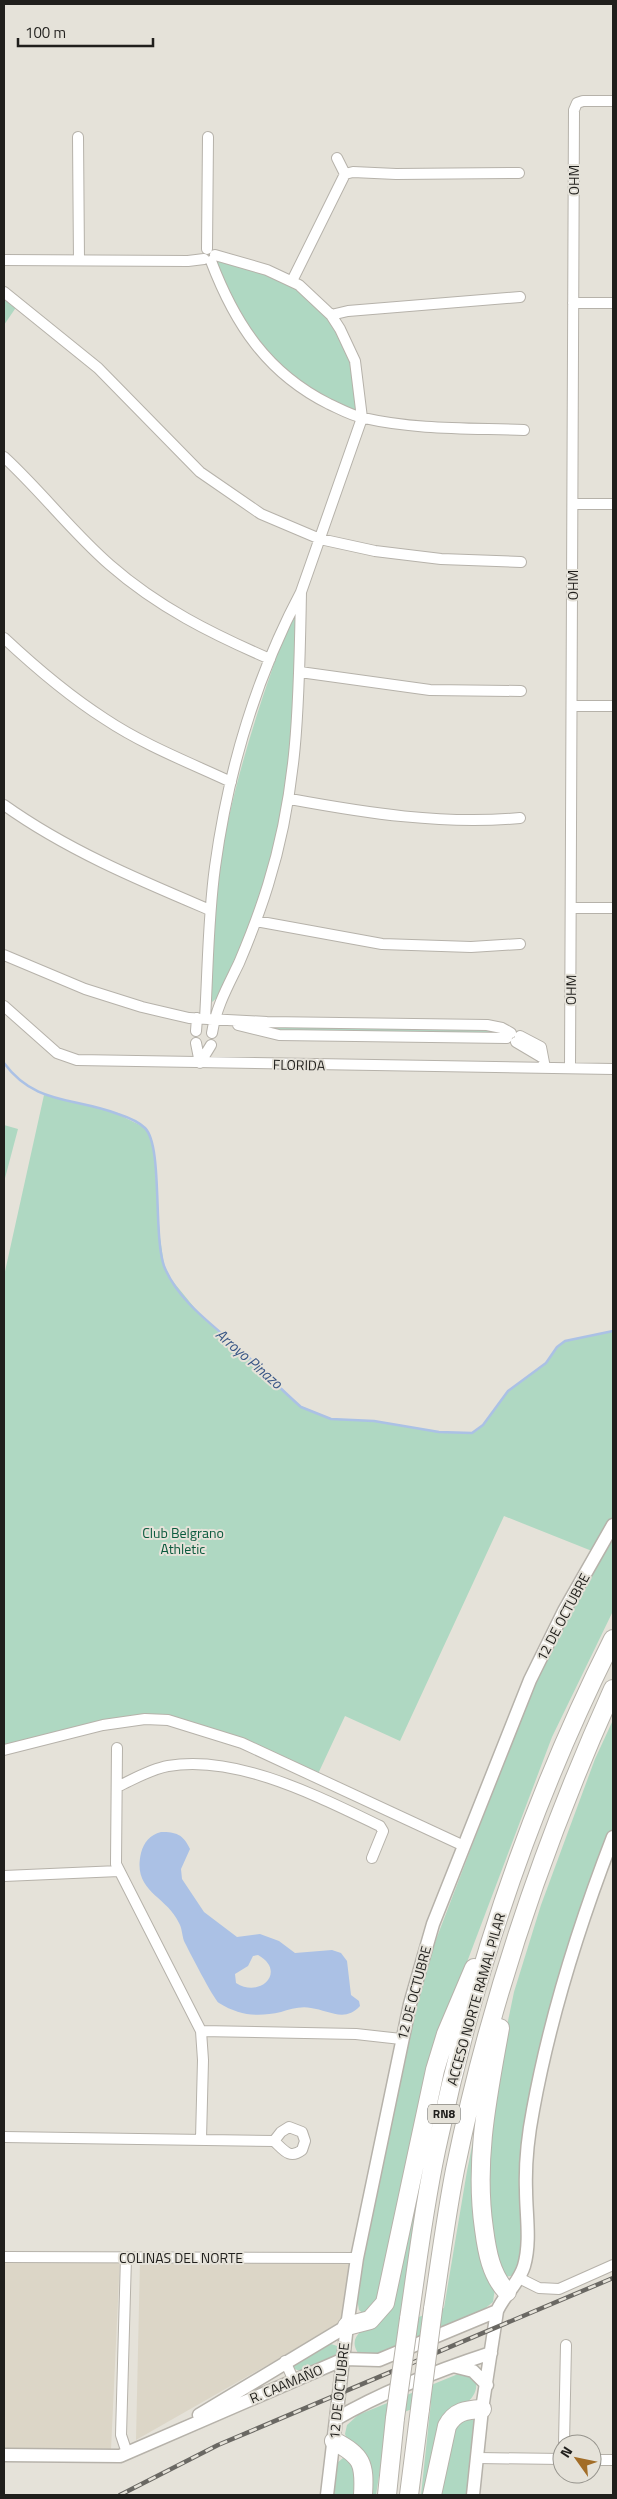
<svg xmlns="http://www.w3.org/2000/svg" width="617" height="2499" viewBox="0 0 617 2499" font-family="'Titillium Web',sans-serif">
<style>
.built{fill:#dcd6c7}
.green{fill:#afd8c2}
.water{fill:#abc1e5;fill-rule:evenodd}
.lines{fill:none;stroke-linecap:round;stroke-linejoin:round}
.stream{stroke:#abc1e5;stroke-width:2.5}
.minor-casing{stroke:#b6b2aa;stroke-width:12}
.tertiary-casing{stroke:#b6b2aa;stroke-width:15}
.motorway-casing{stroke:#b6b2aa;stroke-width:20}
.minor{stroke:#fff;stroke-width:10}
.tertiary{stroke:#fff;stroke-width:12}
.motorway{stroke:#fff;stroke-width:18}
.rail-casing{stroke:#6a6863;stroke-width:4.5}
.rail{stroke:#e5e2d9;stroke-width:2.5;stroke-dasharray:8;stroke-linecap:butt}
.motorway-bridge-casing{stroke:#b6b2aa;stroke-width:20;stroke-linecap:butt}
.motorway-bridge{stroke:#fff;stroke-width:18}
.labels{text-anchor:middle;stroke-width:4;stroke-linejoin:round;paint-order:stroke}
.shield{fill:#e5e2d9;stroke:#5b5a55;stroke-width:1}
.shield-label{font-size:12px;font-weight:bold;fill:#201f1c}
.street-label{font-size:14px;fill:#201f1c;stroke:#e5e2d9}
.park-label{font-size:14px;fill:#0b5a3d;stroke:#e5e2d9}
.water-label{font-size:15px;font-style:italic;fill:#375585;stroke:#e5e2d9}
</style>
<rect width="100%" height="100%" fill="#e5e2d9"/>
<path class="built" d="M4 2257H120L111 2450H4Z
M140 2260 351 2261 341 2323 136 2440Z"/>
<path class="green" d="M215 259 265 272 297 288 328 316 349 354 359 408 350 412C333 401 314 393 298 381 257 350 233 305 215 259Z
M4 297 17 306 4 325Z
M296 614V723L277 844 244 943 219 996 212 1002C204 892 236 773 272 670 277 655 285 623 296 614Z
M272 1026 491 1027 494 1031 491 1034 332 1033 272 1030Z
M44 1095 111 1111 144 1127 149 1134 154 1151 160 1238 164 1265 171 1279 202 1317 301 1406 331 1419 374 1421 439 1432 472 1433 483 1425 508 1391 546 1363 557 1347 565 1341 613 1331V1525L597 1553 504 1516 400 1741 345 1716 317 1776 284 1762 154 1718 4 1748V1276Z
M4 1125 18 1129 4 1182Z
M613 1534V1611L552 1737 444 2023 379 2304 365 2315 359 2310 357 2298 367 2231 407 2038 429 1958 537 1676Z
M613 1720V1827L592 1881 545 2034 521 2260 515 2275 505 2277 493 2260 484 2176 498 2069 514 1992 541 1905 595 1759Z
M485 2082 476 2156 495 2288 493 2302 483 2310 384 2352 364 2355 358 2353C348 2338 362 2330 373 2323L422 2166 399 2324 444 2308 467 2171Z
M328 2343 337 2346 338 2351 335 2355 301 2371 294 2369 293 2365Z
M463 2372C483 2377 478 2396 464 2405L428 2495H421L431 2402 388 2418 376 2495H367L345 2434 347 2425 358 2415Z
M472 2418 475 2421 468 2495H437L453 2422Z
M351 2457 359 2495H333L337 2463 343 2458Z"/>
<path class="water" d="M161 1832C176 1832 183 1834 190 1849L181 1869 182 1879 204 1912 237 1937 260 1934 279 1941 295 1953 332 1950 341 1953 347 1961 351 1995 359 2001 360 2006C345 2023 328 2010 311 2008 301 2006 290 2009 281 2012 258 2017 240 2016 219 2003 214 2000 188 1949 184 1941 182 1935 182 1928 179 1923 166 1895 132 1892 141 1853 144 1842 150 1835 161 1832ZM258 1955C287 1971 261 1999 236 1983L235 1974 248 1966 253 1956Z"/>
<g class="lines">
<path class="stream" d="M4 1063C35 1105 73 1097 118 1114 127 1117 138 1121 145 1128 163 1146 153 1235 164 1266 177 1299 209 1322 234 1344 257 1364 278 1387 301 1407L331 1419 374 1421 439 1432 472 1433 483 1425 508 1391 546 1363 557 1347 565 1341 613 1331"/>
<defs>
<path id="minor" d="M78 137 79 260
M337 158 345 174
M207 249 208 137
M215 255 267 270 299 285 331 315 340 329 355 361 362 418 301 592
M4 260 188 261 204 259
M211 261C235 324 267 373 329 404 340 409 352 416 364 418 416 430 471 428 524 430
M292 281 345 174 353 172 396 174 519 173
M4 292 98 368 200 472 261 514 320 539 375 551 441 559 521 562
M573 303H613
M331 315 348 311 520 297
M4 457C41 491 72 532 110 565 158 607 212 634 270 659
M573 504H613
M4 638C35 667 69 696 105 719 144 745 188 762 231 782
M300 672 430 690 521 691
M572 706H613
M290 799C366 813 442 825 520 818
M4 805C67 850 139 880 210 910
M571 908H613
M256 921 382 944 471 947 520 944
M4 955 85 989 142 1007 189 1018 267 1022 487 1025 502 1028 511 1033
M4 1006 57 1053 77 1060 613 1069
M205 1019C208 968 208 918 215 867 228 772 256 677 301 592 299 695 299 786 268 885 260 911 250 937 239 963 228 986 216 1007 212 1033
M238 1025 279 1035 507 1038
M196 1031 197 1018
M520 1036 541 1047 545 1068
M516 1042 543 1058
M196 1043 200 1063
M200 1063 211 1045
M570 1068 574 110 577 103 583 101H613
M117 1748 116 1864 201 2031 203 2060 201 2139
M4 1750 103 1725 145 1719 168 1720 242 1743 464 1846
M119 1786C134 1779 151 1769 168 1766 237 1754 319 1797 380 1826L383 1831 372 1858
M4 1876 119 1871
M201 2031 356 2034 401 2039
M289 2127 302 2132 305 2141 302 2150C289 2160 283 2149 274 2141L281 2132Z
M4 2137 274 2141
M4 2257 357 2258
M126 2257 121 2435 127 2453
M519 2278 539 2288 559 2289 613 2265
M285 2361 294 2381
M564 2444 566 2345
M478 2458 562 2459
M592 2460H613"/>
<path id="tertiary" d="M453 2366 473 2371 487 2385
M199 2415 347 2326
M336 2419C384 2391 439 2370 491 2353
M4 2455 120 2456 344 2359 379 2360 497 2311
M327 2495 347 2326 357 2258 410 2004 433 1924 530 1680 564 1611 613 1525
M473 2495 482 2409 497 2311C504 2295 519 2283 524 2266 531 2242 526 2214 526 2190 525 2163 528 2136 533 2110 550 2017 579 1925 613 1837"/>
<path id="motorway" d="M500 2028C488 2095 474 2160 484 2229 487 2252 491 2275 507 2292
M433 2309C440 2263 446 2216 455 2170 489 2004 543 1844 613 1689
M409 2319C418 2259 425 2197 439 2137 476 1965 534 1796 613 1639
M347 2326 370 2320 385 2303 435 2070 446 2034 474 1968
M334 2441C362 2456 365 2463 363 2495
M387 2495 395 2418
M409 2495 420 2409
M432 2495 447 2426C455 2411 466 2410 482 2409"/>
</defs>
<use href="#minor" class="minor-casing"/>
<use href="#tertiary" class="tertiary-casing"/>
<use href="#motorway" class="motorway-casing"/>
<use href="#minor" class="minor"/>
<use href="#tertiary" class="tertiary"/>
<use href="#motorway" class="motorway"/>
<defs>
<path id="rail" d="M120 2495 218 2445 613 2278"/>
</defs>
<use href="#rail" class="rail-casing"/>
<use href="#rail" class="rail"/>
<defs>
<path id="motorway-bridge" d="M420 2409 433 2309
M395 2418 409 2319"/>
</defs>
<use href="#motorway-bridge" class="motorway-bridge-casing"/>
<use href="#motorway-bridge" class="motorway-bridge"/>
</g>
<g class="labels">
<rect class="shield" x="428" y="2104.5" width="32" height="19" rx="4"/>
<g class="shield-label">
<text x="444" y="2118">RN8</text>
</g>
<g class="street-label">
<text transform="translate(574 180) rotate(-90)" y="5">OHM</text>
<text transform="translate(573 585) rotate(-90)" y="5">OHM</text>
<text transform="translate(571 990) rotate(-89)" y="5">OHM</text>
<text transform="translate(299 1065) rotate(1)" y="5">FLORIDA</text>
<text transform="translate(563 1617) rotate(-62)" y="5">12 DE OCTUBRE</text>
<text transform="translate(414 1993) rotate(-75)" y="5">12 DE OCTUBRE</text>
<text transform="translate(476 1999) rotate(-74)" y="5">ACCESO NORTE RAMAL PILAR</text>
<text x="181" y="2263">COLINAS DEL NORTE</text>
<text transform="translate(286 2384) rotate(-23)" y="5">R. CAAMAÑO</text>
<text transform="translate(339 2391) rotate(-84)" y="5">12 DE OCTUBRE</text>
</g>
<g class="park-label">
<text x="183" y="1538">Club Belgrano<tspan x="183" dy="16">Athletic</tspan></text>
</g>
<g class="water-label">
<text transform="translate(249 1359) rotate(41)" y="5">Arroyo Pinazo</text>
</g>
</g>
<rect width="617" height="2499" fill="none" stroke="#201f1c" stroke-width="10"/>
<g transform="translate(577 2459) rotate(303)"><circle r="24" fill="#e5e2d9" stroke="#96948d"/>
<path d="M0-4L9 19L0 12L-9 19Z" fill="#a26d27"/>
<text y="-8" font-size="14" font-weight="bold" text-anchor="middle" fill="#201f1c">N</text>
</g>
<path d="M18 38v8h135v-8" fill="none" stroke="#201f1c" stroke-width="2.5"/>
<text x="25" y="38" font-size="15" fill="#201f1c" stroke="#e5e2d9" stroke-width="4" paint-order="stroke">100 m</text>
</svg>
